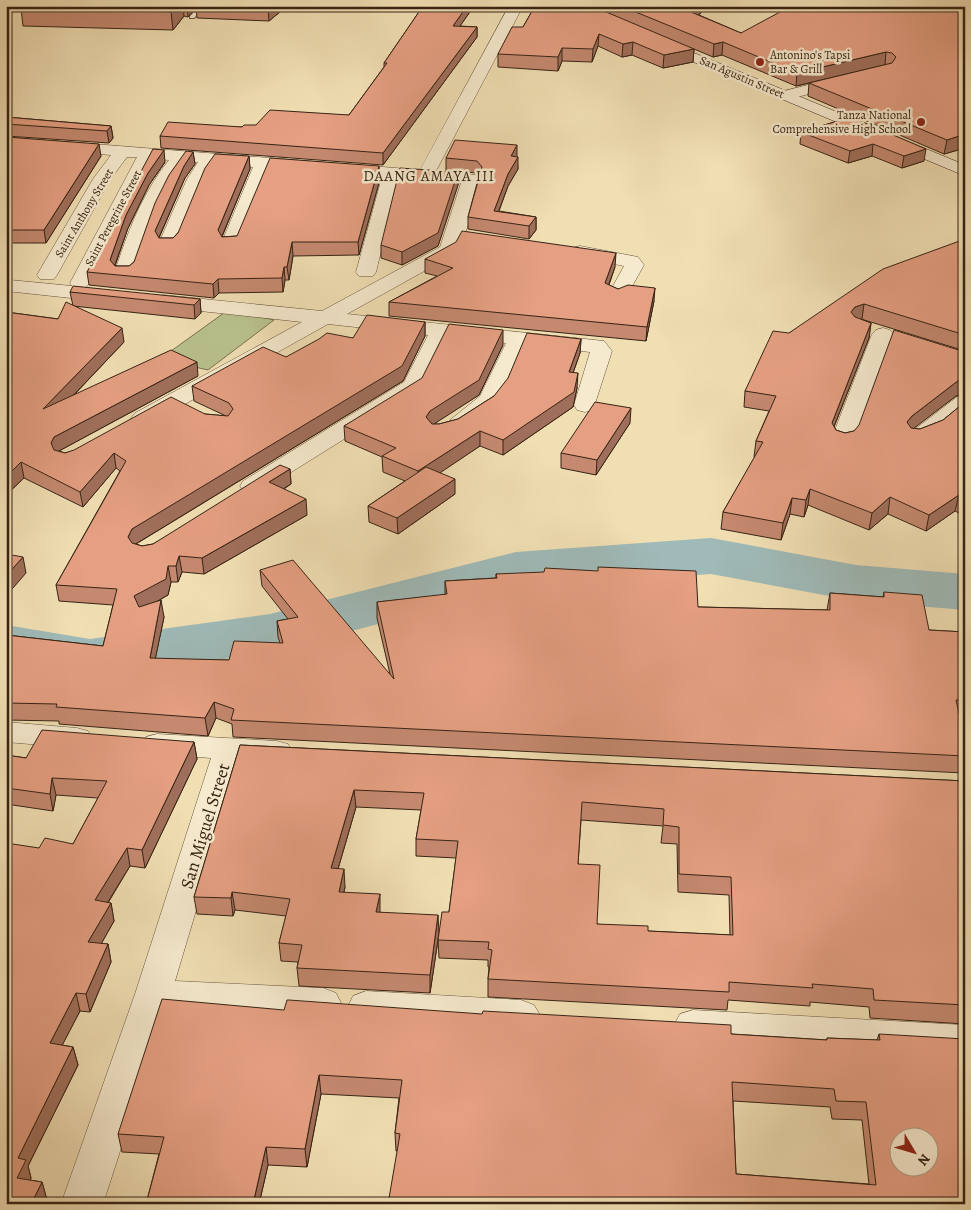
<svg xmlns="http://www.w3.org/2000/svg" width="971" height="1210" viewBox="0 0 971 1210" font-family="Alegreya,serif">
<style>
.green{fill:#b9c28e;stroke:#787251}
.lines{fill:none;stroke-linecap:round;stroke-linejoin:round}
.river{fill:#9fbab8;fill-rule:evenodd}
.lane-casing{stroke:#65523c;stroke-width:2}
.street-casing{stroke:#65523c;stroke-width:1}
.secondary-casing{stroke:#362314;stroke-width:1}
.lane{fill:#f6eace;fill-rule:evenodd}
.street{fill:#f6eace;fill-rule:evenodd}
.secondary{fill:#f6eace;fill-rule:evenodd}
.wall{fill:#c58970;stroke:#362314;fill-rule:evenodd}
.shaded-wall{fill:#a06f5b;stroke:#362314}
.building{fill:#e59f82;stroke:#362314;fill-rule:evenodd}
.poi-dot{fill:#8f2418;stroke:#f6eace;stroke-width:2}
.labels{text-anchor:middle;stroke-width:5;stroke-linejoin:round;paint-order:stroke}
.far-poi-label{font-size:12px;fill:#362314;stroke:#f6eace;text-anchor:start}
.far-street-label{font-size:12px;fill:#362314;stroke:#f6eace}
.far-quarter-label{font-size:15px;letter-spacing:1px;fill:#362314;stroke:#f6eace}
.near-street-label{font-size:18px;fill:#362314;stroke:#f6eace}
</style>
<rect width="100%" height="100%" fill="#f1dfb4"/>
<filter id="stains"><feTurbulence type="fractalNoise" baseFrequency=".004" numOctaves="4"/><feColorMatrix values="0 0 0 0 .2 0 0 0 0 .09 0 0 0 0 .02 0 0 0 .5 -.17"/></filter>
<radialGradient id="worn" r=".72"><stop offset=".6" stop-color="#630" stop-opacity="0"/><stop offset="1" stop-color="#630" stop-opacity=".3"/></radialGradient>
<path class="green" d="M228 310 274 320 208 370 160 359Z"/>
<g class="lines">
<path class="river" d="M711 538 856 565 965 574V610L856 601 711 574 517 588 271 652 90 679 6 663V625L90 639 270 614 516 552Z"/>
<defs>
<path id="lane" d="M6 6H43L6 9Z
M200 6H207L194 18H190V16Z"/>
<path id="street" d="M509 6H523L436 171 477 175 480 179C473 203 469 233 455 254L347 314 604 341 612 351 593 410 585 412 577 410 574 405 590 352 526 345C518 363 511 385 500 402 492 414 468 428 454 425L450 420 480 396 506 343 448 337 421 391 261 491 252 493 243 491 240 486 243 481 404 382 428 335 328 324 151 423 143 425 135 423 131 418 135 413 302 322 163 307 156 305 153 301 156 297 163 295 322 311 440 247 461 183 399 178 376 272 373 276H359L356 272 382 177 270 168 239 244 237 248H223L221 244 253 167 215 164 205 179 178 245 175 249H161L158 245 187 179 198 162 186 161C160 194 146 234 134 274L131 278H117L114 274C127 234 142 193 169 160L153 159 90 283 85 288 115 292 118 296 115 300 108 302 6 291V281L10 280 72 286 70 283 137 157H127L110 180 57 275 54 279H40L37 275 93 179 111 155 6 147V137L420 170Z
M844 76 849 78 852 81 849 84 785 100 777 95 780 92Z
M580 246 638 257 644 265 625 299 618 301 611 299 608 295 624 266 573 256 570 252 573 248Z
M883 328 890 330 894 334 855 440 851 445 843 447 835 445 831 440 872 334 876 330Z
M965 395V413C949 425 930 448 910 443L906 438 910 433 957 397Z
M6 722 77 728 88 731 92 738 88 745 77 748 6 742Z
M157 734 277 741 288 744 292 751 288 758 277 761 241 760 175 981 323 988 336 993 341 1003 336 1013 323 1018 166 1009 103 1204H61L135 994 211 758 157 754 146 751 142 744 146 737Z
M366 991 521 1000 534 1005 540 1015 534 1025 521 1030 366 1021 353 1016 348 1006 353 996Z
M693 1010 965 1025V1055L693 1040 680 1036 674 1025 680 1014Z"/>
<path id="secondary" d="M658 38 965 165V176L653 45 651 42Z"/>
</defs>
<use href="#lane" class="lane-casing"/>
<use href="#street" class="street-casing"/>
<use href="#secondary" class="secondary-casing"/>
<use href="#lane" class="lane"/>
<use href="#street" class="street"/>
<use href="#secondary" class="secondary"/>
</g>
<path class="wall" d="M24 6H287L269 21 197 18 196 8 188 17 184 16 173 30 23 26 21 8Z
M423 6H474L460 26 477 27V37L383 165 161 148 160 136 349 115 384 67V63Z
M535 6H707L699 15 741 33 965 6V148L944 154 808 96 809 83 796 86 722 55 713 57 694 49 693 62 663 68 632 55 622 57 598 46 592 62 562 61 558 71 498 67V54L523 27Z
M6 117 111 126 113 138 109 143 6 136Z
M851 117 924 161 902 168 872 156 848 163 800 144 801 132Z
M6 137 101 156 46 243H6Z
M193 152 195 164 185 178 159 238H173L249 156 250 169 222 237 237 236 380 179 359 255 293 256 289 280H285L283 292 219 293 214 298 89 285 87 272 165 162 149 185 128 228 115 266H129L134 262Z
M517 157 518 169 508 186 499 211 536 217V230L529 239 468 229V217L479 176 477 173 446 170V158Z
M458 172V185L438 246 402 265 381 258V245Z
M965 239V351L861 319 871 323 869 338 834 427 836 430 845 433 854 431 965 352V394L956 396 913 428 920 429 943 420 965 402V511L961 514 955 511 926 531 888 514 869 530 808 505 804 517 790 514 781 540 721 529 723 512 755 457H754L756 441 769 411 744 407 745 391 789 333Z
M425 259 615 267 609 285 618 289 654 301 646 341 389 316V302L437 276 425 273Z
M70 292 200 299 201 313 195 319 73 306 124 342 74 395 198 376 59 451 65 453 205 414 226 416 194 401 192 386 286 357 353 338 425 322V336L403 381 136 544 142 546 153 544 290 469 291 484 284 489 307 515 204 574 182 572 178 582H171L168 595 156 602 164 617 155 659 229 660 280 643 278 637 277 621 288 619 262 586 260 570 390 674 377 618V602L445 595V581L496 578V574L698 607 827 610 830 593 883 597 884 592 929 630 965 632V717H960L965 740 964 773 233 737 232 724 216 718 208 736 59 724V721L6 720V635L103 646 113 605 59 601 56 585 120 471 116 468 83 507 24 478 6 495V312L58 319 73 306Z
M581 339 580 353 573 373 577 388 573 407 503 455 480 446 440 472 455 494 398 534 369 522 368 506 405 481 383 472 382 457 345 441 344 426 503 345 479 395 433 424H439L458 419 494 396Z
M630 423 596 475 561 468V453Z
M194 742 197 759 145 868 130 866 108 903H111L114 921 101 944H108L111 962 90 1012 80 1011 62 1045 73 1047 78 1065 28 1166 31 1178 30 1180 42 1182 47 1200 6 1204 39 848 73 844 98 798 56 795 53 811 6 804V755L26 758Z
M240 745 965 781V1024L870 1018 869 1007 810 1002V1006L728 1000 727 1010 488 997V979L489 967H488V960L439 958 438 940 449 912 456 858 416 856V839L421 810 356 807 338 869 345 887 344 892 380 912 439 933 430 993 299 986 297 968 298 962 281 961 279 943 286 916 235 910 233 916 197 914 194 897ZM581 820 663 826 661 843 677 844 678 892 729 895 730 935 648 931 597 924 578 864Z
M284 1010 731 1034 827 1040V1038L877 1040 879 1034 965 1204 396 1151 395 1133 399 1098 321 1094 307 1167 268 1165 259 1204H146L159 1154 122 1152 118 1134ZM733 1101 830 1107 832 1119 862 1120 869 1184 736 1174Z"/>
<path class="shaded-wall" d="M176 6H183L184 16 173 30 171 12Z
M187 6H196V8L188 17Z
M268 6H287L269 21Z
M467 6H474L453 36V26Z
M697 6H707L690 24 691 12Z
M477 27V37L383 165V153Z
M599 34 598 46 592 62 593 49Z
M633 42 632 55 622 57 623 44Z
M723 42 722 55 713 57 714 44Z
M562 48V61L558 71V57Z
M694 49 693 62 663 68 664 55Z
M886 52 885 65 796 86 797 73Z
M111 126 113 138 109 143 107 131Z
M965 134V148L944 154 947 140Z
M99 144 101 156 46 243 44 230Z
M873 144 872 156 848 163 850 151Z
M517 145V157L511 156Z
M926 149 924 161 902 168 904 156Z
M164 150 165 162 149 185 128 228 112 273 110 260 126 215 148 173Z
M193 152 195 164 185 178 156 244 155 231 184 166Z
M249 156 250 169 219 243 218 230Z
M518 157V169L508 186 495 221 494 211 508 174Z
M379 166 380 179 359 255 358 242Z
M458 172V185L438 246 402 265V252Z
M536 217V230L529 239V226Z
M292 242 293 256 289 280 287 267Z
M616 253 615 267 604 297 605 283Z
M284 267 285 280 283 292 282 278Z
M218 279 219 293 214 298 213 284Z
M655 288 654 301 646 341 647 327Z
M200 299 201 313 195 319 194 305Z
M864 304 862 319 852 322 851 312 855 307Z
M425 322V336L403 381 134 545 130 553 128 537 132 529Z
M871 323 869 338 829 439 832 423Z
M122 328 124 342 46 424 43 409Z
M503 330V345L479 395 431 426 426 417 430 411Z
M581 339 580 353 568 387 569 372Z
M197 362 198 376 57 452 53 458 51 443 54 437Z
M578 373 577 388 573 407 503 455V440Z
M965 379V394L956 396 909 432 907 422 912 416 959 380Z
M631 408 630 423 596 475 597 460Z
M480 431V446L419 487 418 471Z
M114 453 116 468 83 507 80 492Z
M21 462 24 478 6 495V477Z
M290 469 291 484 270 497 269 482Z
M455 479V494L398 534 397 518Z
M810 489 808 505 804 517 806 500Z
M959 495 955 511 926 531 929 515Z
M890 497 888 514 869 530 872 513Z
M792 498 790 514 781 540 783 523Z
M965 498V511L961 514Z
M306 499 307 515 204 574 202 558Z
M179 556 182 572 178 582 176 566Z
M23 557 26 573 6 596V576Z
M168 566 171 582 168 595 137 613 134 596Z
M161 600 164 617 152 675 150 658Z
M214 702 216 718 208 736 205 718Z
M194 742 197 759 145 868 142 850Z
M52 778 56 795 53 811 50 794Z
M354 790 356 807 333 886 331 868Z
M127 848 130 866 98 918 95 900Z
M344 869 345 887 340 909 339 892Z
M232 892 235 910 233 916 231 898Z
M380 894V911L377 930 376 912Z
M111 903 114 921 92 960 88 942Z
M438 915 439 933 430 993V975Z
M108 944 111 962 90 1012 86 994Z
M76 993 80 1011 54 1061 50 1043Z
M73 1047 78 1065 28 1166 31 1178 22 1196 17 1178 18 1158Z
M319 1075 321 1094 307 1167 305 1149Z
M266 1147 268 1165 259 1204H253Z
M42 1182 47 1200 45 1204H31Z"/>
<path class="building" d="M24 6H176L171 12 21 8Z
M423 6H467L453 26 477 27 383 153 160 136 168 122 242 127 244 125H256L270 110 349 115 387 63H384Z
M535 6H592L694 49 664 55 633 42 623 44 599 34 593 49 562 48 558 57 498 54 512 27H523Z
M621 6H697L691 12 741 33 791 6H965V134L947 140 809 83 892 63 896 57 892 53 886 52 797 73 723 42 714 44Z
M6 117 111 126 107 131 6 124Z
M851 117 926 149 904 156 873 144 850 151 801 132Z
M6 137 99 144 44 230H6Z
M455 140 517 145 511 156 518 157 508 174 494 211 536 217 529 226 468 217 482 167 477 161 446 158Z
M153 149 164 150 148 173 126 215 110 260 115 266H129L134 262 155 203 169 175 186 151 193 152 184 166 155 231 159 238H173L178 233 205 168 215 154 249 156 218 230 222 237 237 236 270 158 379 166 358 242H292L287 267H284L282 278 218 279 213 284 87 272Z
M400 168 458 172 438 233 402 252 381 245Z
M462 231 616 253 605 283 618 289 628 285 655 288 647 327 389 302 453 268 425 259 456 242Z
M965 239V335L864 304 855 307 851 312 855 317 871 323 832 423 836 430 845 433 854 431 859 425 894 330 965 352V379L959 380 912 416 907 422 911 428 920 429 943 420 965 402V497L959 495 929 515 890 497 872 513 810 489 806 500 792 498 783 523 723 512 763 442 756 441 776 396 745 391 773 331 789 333 883 269Z
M73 286 200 299 194 305 70 292Z
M66 302 122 328 43 409 171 350 197 362 54 437 51 443 54 450 65 453 74 450 171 397 205 414 228 416 233 409 229 403 192 386 263 347 286 357 319 339 327 333 353 338 367 315 425 322 402 366 132 529 128 537 132 543 142 546 153 544 280 465 290 469 269 482 306 499 202 558 179 556 176 566H168L166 579 134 596 139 607 161 600 150 658 229 660 234 641 283 643 277 621 298 617 260 570 293 560 394 679 377 602 447 594 445 581 497 578 496 574 544 572 545 568 598 571V567L696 571 698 607 830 610V593L884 597V592L922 595 929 630 965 632V700H956L965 740V756L231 720 234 709 214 702 205 718 56 707 57 704 6 703V635L103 646 117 589 56 585 126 461 114 453 80 492 21 462 6 477V312L58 319Z
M449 324 503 330 479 380 430 411 426 417 432 424H439L458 419 494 396 508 378 527 333 581 339 569 372 578 373 574 392 503 440 480 431 418 471 382 456 396 448 344 426 422 378Z
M595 402 631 408 597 460 561 453Z
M426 467 455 479 397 518 368 506Z
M6 554 23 557 6 576Z
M42 730 194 742 142 850 127 848 95 900 111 903 88 942 108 944 86 994 76 993 50 1043 73 1047 18 1158 26 1160 17 1178 42 1182 31 1204H6V843L39 848 45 838 73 844 107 781 52 778 50 794 6 788V755L26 758Z
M240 745 965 781V1005L874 1000 873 989 812 984 813 988 729 982V992L488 979 492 950 488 949 489 942 438 940 442 912H449L458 841 416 839 424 793 354 790 331 868 344 869 339 892 380 894 376 912 438 915 430 975 297 968 302 945 279 943 290 899 232 892 231 898 194 897ZM582 802 664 809 663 825 679 827V874L731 877 733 935 648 931V926L597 924 600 865 578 864Z
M162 999 284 1010 287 1000H289L482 1014 483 1011 731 1025V1034L827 1040V1038L880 1040 879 1034 965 1039V1204H388L400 1134 395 1133 402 1080 319 1075 305 1149 266 1147 253 1204H146L164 1137 118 1134ZM732 1082 834 1089 836 1101 866 1102 876 1185 736 1174ZM898 1138H928V1168H898Z"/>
<g class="poi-dot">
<circle cx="760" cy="62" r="5"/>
<circle cx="921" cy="122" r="5"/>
</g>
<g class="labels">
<g class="far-poi-label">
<text x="770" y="59">Antonino's Tapsi<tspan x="770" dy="14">Bar &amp; Grill</tspan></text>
<text x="911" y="119" text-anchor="end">Tanza National<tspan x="911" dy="14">Comprehensive High School</tspan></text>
</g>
<g class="far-street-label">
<text transform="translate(742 77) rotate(23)" y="4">San Agustin Street</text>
<text transform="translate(84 213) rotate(-59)" y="4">Saint Anthony Street</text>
<text transform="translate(113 218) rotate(-62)" y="4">Saint Peregrine Street</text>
</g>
<g class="far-quarter-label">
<text x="429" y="181">DAANG AMAYA III</text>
</g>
<g class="near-street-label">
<text transform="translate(205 826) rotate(-73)" y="6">San Miguel Street</text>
</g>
</g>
<rect width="971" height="1210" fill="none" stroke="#f1dfb4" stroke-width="25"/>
<rect x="8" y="8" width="956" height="1195" fill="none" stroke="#362314" stroke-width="2.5"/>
<rect x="12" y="12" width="946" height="1185" fill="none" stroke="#362314"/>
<g transform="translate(914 1152) rotate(128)"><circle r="24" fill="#f6eace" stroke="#a99a84"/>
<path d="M0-4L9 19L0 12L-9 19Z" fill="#8f2418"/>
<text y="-8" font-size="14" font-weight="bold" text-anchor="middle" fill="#362314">N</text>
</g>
<rect width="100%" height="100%" filter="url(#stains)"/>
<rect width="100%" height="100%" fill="url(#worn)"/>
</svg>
